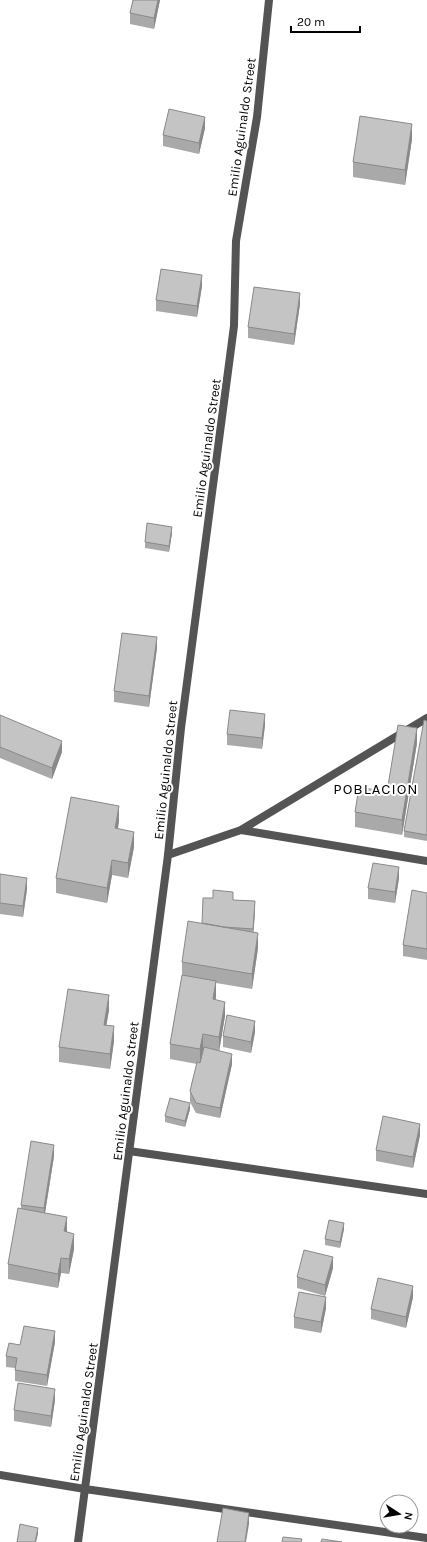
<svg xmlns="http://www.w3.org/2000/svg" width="427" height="1542" viewBox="0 0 427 1542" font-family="Karla,sans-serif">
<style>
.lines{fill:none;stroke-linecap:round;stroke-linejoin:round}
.minor{stroke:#545454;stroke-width:8}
.tertiary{stroke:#545454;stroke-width:8}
.wall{fill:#a9a9a9}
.shaded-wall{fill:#898989}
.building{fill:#c4c4c4;stroke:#898989}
.labels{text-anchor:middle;stroke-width:4;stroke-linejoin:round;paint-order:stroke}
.street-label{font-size:13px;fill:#000;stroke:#fff}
.quarter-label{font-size:15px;letter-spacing:1px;fill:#000;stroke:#fff}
</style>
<rect width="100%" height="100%" fill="#fff"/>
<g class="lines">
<path class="minor" d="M241 830 427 861
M168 855 241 830 427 718
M129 1151 427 1194
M0 1475 85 1489"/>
<path class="tertiary" d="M85 1489 427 1538
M78 1542 168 855 181 728 234 326 236 241 257 117 269 0"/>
</g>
<path class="wall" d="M133 0H160L154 29 130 24V13Z
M205 128 199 154 163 146V135Z
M412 139 405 185 353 177V162Z
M202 286 197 317 156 311V300Z
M300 304 294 345 248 338V327Z
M172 533 169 552 145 548V542Z
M157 648 149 707 114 702V691Z
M0 715 62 752 52 779 0 758Z
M427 721V841L404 837V831Z
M265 725 262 749 227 745V734Z
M417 743 402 835 355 827V812L387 792Z
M119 821 118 829 134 847 128 878 112 875 107 903 56 893V878Z
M0 874 27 889 23 917 0 914Z
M399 878 395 903 368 899V888Z
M427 893V960L403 956V945Z
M233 900 255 912 253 932 258 948 252 989 216 983V1000L225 1016 219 1051 232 1064 220 1118 196 1113 190 1102V1091L197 1064 170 1059V1044L182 975V962L202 923Z
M109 1010 106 1025 114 1041 110 1069 59 1062V1047Z
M255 1032 251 1053 223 1047V1036Z
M190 1109 185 1127 165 1122V1116Z
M420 1135 413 1168 376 1161V1150Z
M54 1156 45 1213 67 1232 74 1249 69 1274 61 1273 58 1288 8 1279V1264L21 1209V1205Z
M344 1229 340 1248 325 1245V1239Z
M333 1268 325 1296 297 1288V1277Z
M413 1297 406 1328 371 1319V1309Z
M326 1308 321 1333 294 1328V1317Z
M55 1342 47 1386 15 1381V1368L6 1367V1356Z
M55 1400 51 1427 14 1421V1410Z"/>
<path class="shaded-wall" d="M158 0H160L154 29V18Z
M205 117V128L199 154V143Z
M412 124V139L405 185V170Z
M202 275V286L197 317V306Z
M300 293V304L294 345V334Z
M172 527V533L169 552V546Z
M157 637V648L149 707V696Z
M265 714V725L262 749V738Z
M417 728V743L402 835V820Z
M62 741V752L52 779V768Z
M119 806V821L115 843V828Z
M134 832V847L128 878V863Z
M112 860V875L107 903V888Z
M399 867V878L395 903V892Z
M27 878V889L23 917V906Z
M255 901V912L253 940V929Z
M258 933V948L252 989V974Z
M216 981V996L213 1014V999Z
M109 995V1010L104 1040V1025Z
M225 1002V1016L219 1052V1037Z
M255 1021V1032L251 1053V1042Z
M114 1026V1041L110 1069V1054Z
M203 1034V1049L200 1064V1049Z
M232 1054V1064L220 1118V1108Z
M190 1103V1109L185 1127V1121Z
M420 1124V1135L413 1168V1157Z
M54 1145V1156L44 1219V1208Z
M67 1217V1232L64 1231Z
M344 1223V1229L340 1248V1242Z
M74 1234V1249L69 1274V1259Z
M333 1257V1268L325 1296V1285Z
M61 1258V1273L58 1288V1274Z
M413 1286V1297L406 1328V1317Z
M326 1297V1308L321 1333V1322Z
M55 1331V1342L47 1386V1375Z
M55 1389V1400L51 1427V1416Z
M249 1513V1524L246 1542H245Z
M38 1528V1534L36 1542H35Z"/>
<path class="building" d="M133 0H158L154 18 130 13Z
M169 109 205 117 199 143 163 135Z
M360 116 412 124 405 170 353 162Z
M161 269 202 275 197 306 156 300Z
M254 287 300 293 294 334 248 327Z
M147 523 172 527 169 546 145 542Z
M122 633 157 637 149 696 114 691Z
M230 710 265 714 262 738 227 734Z
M0 715 62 741 52 768 0 747Z
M424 720 427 721V835L404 831Z
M398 725 417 728 402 820 355 812 359 787 387 792Z
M71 797 119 806 115 828 134 832 128 863 112 860 107 888 56 878Z
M373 863 399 867 395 892 368 888Z
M0 874 27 878 23 906 0 903Z
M213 890 233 892V900L255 901 253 929 224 927 202 923 203 898H213Z
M412 890 427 893V949L403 945Z
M188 921 258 933 252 974 182 962Z
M182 975 216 981 213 999 225 1002 219 1037 203 1034 200 1049 170 1044Z
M68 989 109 995 104 1025 114 1026 110 1054 59 1047Z
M227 1015 255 1021 251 1042 223 1036Z
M204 1047 232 1054 220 1108 196 1103 190 1091 197 1062 200 1063Z
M170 1098 190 1103 185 1121 165 1116Z
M383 1116 420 1124 413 1157 376 1150Z
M31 1141 54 1145 44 1208 21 1205Z
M18 1208 67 1217 64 1231 74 1234 69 1259 61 1258 58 1274 8 1264Z
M329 1220 344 1223 340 1242 325 1239Z
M304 1250 333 1257 325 1285 297 1277Z
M378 1278 413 1286 406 1317 371 1309Z
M299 1292 326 1297 321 1322 294 1317Z
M24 1326 55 1331 47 1375 15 1370 17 1358 6 1356 9 1343 20 1345Z
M18 1383 55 1389 51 1416 14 1410Z
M223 1508 249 1513 245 1542H217Z
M20 1524 38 1528 35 1542H17Z
M283 1537 302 1539 301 1542H282Z
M322 1539 342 1542H321Z"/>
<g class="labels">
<g class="street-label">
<text transform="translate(241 127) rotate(-82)" y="5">Emilio Aguinaldo Street</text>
<text transform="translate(206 448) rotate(-82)" y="5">Emilio Aguinaldo Street</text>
<text transform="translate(165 770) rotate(-84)" y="5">Emilio Aguinaldo Street</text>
<text transform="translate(125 1091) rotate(-83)" y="5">Emilio Aguinaldo Street</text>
<text transform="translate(83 1412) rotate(-82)" y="5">Emilio Aguinaldo Street</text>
</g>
<g class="quarter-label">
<text x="376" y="794">POBLACION</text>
</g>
</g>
<g transform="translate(399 1514) rotate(102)"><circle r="19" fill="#ffffff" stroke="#999999"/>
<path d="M0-3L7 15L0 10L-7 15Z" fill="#000000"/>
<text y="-6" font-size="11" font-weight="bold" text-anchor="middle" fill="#000000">N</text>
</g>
<path d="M291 26v6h69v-6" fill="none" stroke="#000000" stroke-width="2"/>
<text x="297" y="26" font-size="12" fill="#000000" stroke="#ffffff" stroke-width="3" paint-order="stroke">20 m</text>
</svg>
